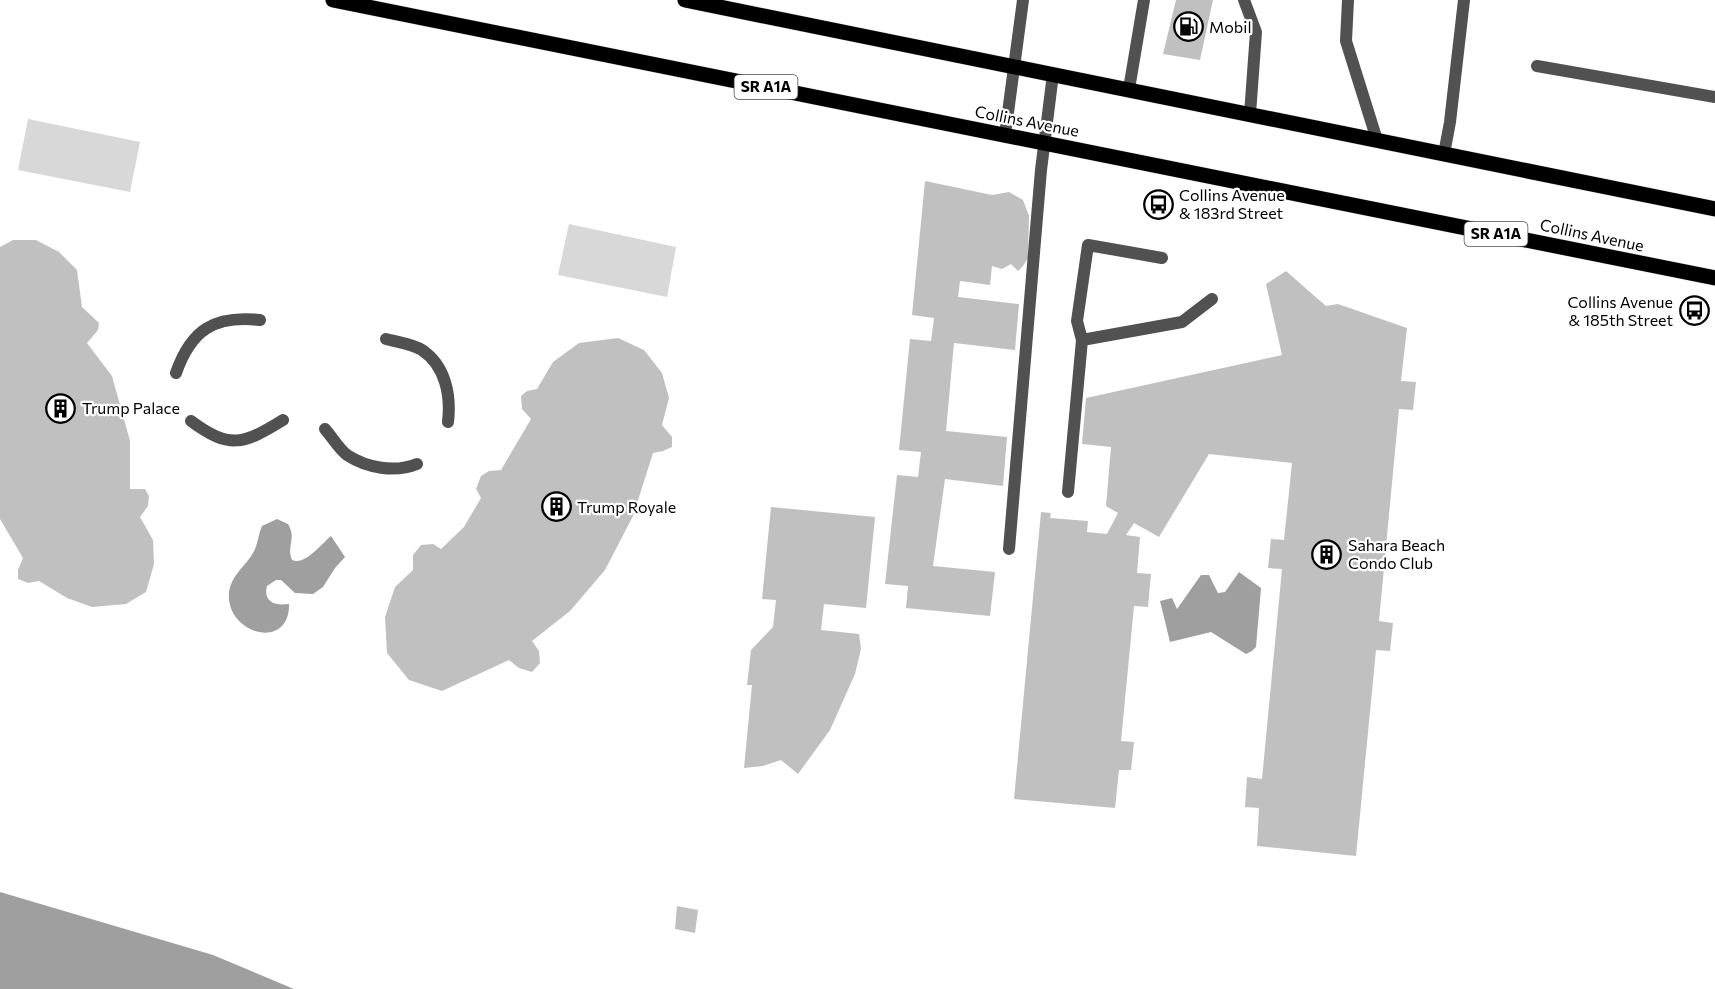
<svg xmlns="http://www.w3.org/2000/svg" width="1715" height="989" viewBox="0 0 1715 989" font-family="Commissioner,sans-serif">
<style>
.green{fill:#d8d8d8}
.water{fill:#9f9f9f}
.building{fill:#c0c0c0}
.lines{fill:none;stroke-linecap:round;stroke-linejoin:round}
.primary-casing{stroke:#dbdbdb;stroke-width:16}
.service{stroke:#515151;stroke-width:12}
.tertiary{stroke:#515151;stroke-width:12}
.primary{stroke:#000;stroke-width:15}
.labels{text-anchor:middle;stroke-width:4.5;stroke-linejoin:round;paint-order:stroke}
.shield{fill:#fff;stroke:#4c4c4c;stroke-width:1.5}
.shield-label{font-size:15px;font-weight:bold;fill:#000}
.poi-label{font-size:16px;fill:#000;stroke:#fff;text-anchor:start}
.street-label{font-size:16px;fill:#000;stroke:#fff}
</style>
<rect width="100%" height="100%" fill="#fff"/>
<path class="green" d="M28 119 140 142 130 192 18 170Z
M569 224 676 247 667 297 558 275Z"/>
<path class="water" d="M277 519 288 524C297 539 286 546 292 560 305 566 321 544 331 536L345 557 335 568 323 587 313 594 295 593 281 580H276L267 586C263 602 275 606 289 604 290 652 225 634 229 592 232 574 245 567 253 553 258 545 258 535 262 526Z
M1239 572 1261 588 1256 647 1252 651 1246 654 1211 632 1170 642 1160 601 1172 598 1177 609 1201 575H1209L1218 593 1225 592Z
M0 892 213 955 294 989H0Z"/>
<path class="building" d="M1176 0H1213L1200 60 1163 54Z
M925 181 992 195 1009 192 1023 200 1029 216 1028 258 1023 266 1018 271 1011 264 1002 269 992 266 990 285 960 281 958 297 1019 304 1015 350 954 343 946 431 1007 437 1003 486 945 479 933 566 995 572 990 616 906 608 908 586 885 584 897 475 918 477 921 452 899 450 910 339 931 341 934 318 912 315Z
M13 240H36L59 252 77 270 82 307 99 323 98 330 87 343 112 376 130 441V489H145L149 496 148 506 140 517 153 540 154 564 146 592 126 604 92 607 67 598 39 581 28 583 18 579V570L23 558 0 519V247Z
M1286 271 1326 306 1338 304 1407 328 1401 381 1416 382 1413 410 1399 409 1379 621 1393 623 1390 651 1376 650 1356 856 1257 846 1259 808 1245 807 1247 777 1262 779 1282 569 1268 568 1271 539 1284 540 1292 463 1209 454 1159 537 1134 523 1126 535 1140 537 1137 573 1151 574 1148 607 1134 606 1121 741 1134 742 1131 770H1119L1115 808 1014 799 1041 512 1051 513 1050 518 1088 521 1087 532 1107 534 1118 513 1106 506 1111 447 1082 444 1086 398 1282 355 1266 284Z
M618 338 644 350 662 373 669 398 662 425 672 437V447L663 451 653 453 633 516 605 570 570 611 532 641 539 651 540 663 532 672 519 668 509 660 442 691 409 680 387 653 385 617 395 587 413 570V555L421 545 433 544 441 549 464 527 481 498 476 489 481 476 489 471 501 470 531 419 522 409 521 396 527 391 537 389 553 362 579 343Z
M771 507 875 517 866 608 824 604 821 630 859 634 861 649 855 674 830 730 798 774 781 760 763 766 744 768 752 685H747L751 650 773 627 776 600 762 599Z
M677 906 698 910 695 933 675 929Z"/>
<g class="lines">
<defs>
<path id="primary" d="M333 0 1715 278
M685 0 1715 209"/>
</defs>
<use href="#primary" class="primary-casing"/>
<path class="service" d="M1244 0 1256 32 1250 114
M1348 0 1346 41 1377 140
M1537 66 1715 97
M1129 89 1144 0
M1444 154 1450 122 1464 0
M386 339C397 342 413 344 422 350 446 366 451 396 448 422
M1082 340 1077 321 1088 245 1162 258
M176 373C191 330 214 315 260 320
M191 421C230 450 244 444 283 420
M325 429C332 437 339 449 347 455 367 468 395 473 417 464
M1068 492 1082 340 1182 322 1212 299
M1009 549 1041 170 1053 74"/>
<path class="tertiary" d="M1005 135 1023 0"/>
<use href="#primary" class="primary"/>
</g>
<defs>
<symbol id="fuel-ring" viewBox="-11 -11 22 22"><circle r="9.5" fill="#fff" stroke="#000" stroke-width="1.5"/><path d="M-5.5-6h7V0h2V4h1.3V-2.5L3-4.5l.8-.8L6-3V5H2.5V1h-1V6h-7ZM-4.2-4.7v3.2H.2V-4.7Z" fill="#000"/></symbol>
<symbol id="bus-ring" viewBox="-11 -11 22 22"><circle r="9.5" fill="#fff" stroke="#000" stroke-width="1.5"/><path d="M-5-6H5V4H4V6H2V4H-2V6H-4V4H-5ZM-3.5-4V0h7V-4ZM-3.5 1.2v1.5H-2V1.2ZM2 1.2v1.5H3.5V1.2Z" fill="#000"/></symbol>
<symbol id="building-ring" viewBox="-11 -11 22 22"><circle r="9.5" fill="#fff" stroke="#000" stroke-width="1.5"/><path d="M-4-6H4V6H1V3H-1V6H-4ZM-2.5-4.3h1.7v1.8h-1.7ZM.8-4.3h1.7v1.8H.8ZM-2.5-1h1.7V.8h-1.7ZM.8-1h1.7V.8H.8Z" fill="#000"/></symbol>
</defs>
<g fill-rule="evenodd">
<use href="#fuel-ring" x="1172" y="10" width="33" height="33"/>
<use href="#bus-ring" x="1142" y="188" width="33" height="33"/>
<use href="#bus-ring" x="1678" y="294" width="33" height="33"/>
<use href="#building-ring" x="44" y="392" width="33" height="33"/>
<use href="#building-ring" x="540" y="490" width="33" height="33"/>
<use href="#building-ring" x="1310" y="538" width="33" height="33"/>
</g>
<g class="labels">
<g class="shield">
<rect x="734.5" y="75" width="63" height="24" rx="4.5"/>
<rect x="1464.5" y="222" width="63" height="24" rx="4.5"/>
</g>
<g class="shield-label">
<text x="766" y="92">SR A1A</text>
<text x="1496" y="239">SR A1A</text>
</g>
<g class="poi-label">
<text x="1209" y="33">Mobil</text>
<text x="1179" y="201">Collins Avenue<tspan x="1179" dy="18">&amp; 183rd Street</tspan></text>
<text x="1673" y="308" text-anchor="end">Collins Avenue<tspan x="1673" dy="18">&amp; 185th Street</tspan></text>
<text x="82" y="414">Trump Palace</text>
<text x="577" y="513">Trump Royale</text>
<text x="1348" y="551">Sahara Beach<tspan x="1348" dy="18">Condo Club</tspan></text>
</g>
<g class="street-label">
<text transform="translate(1027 121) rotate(11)" y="6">Collins Avenue</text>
<text transform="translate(1592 235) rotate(12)" y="6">Collins Avenue</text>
</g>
</g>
</svg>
